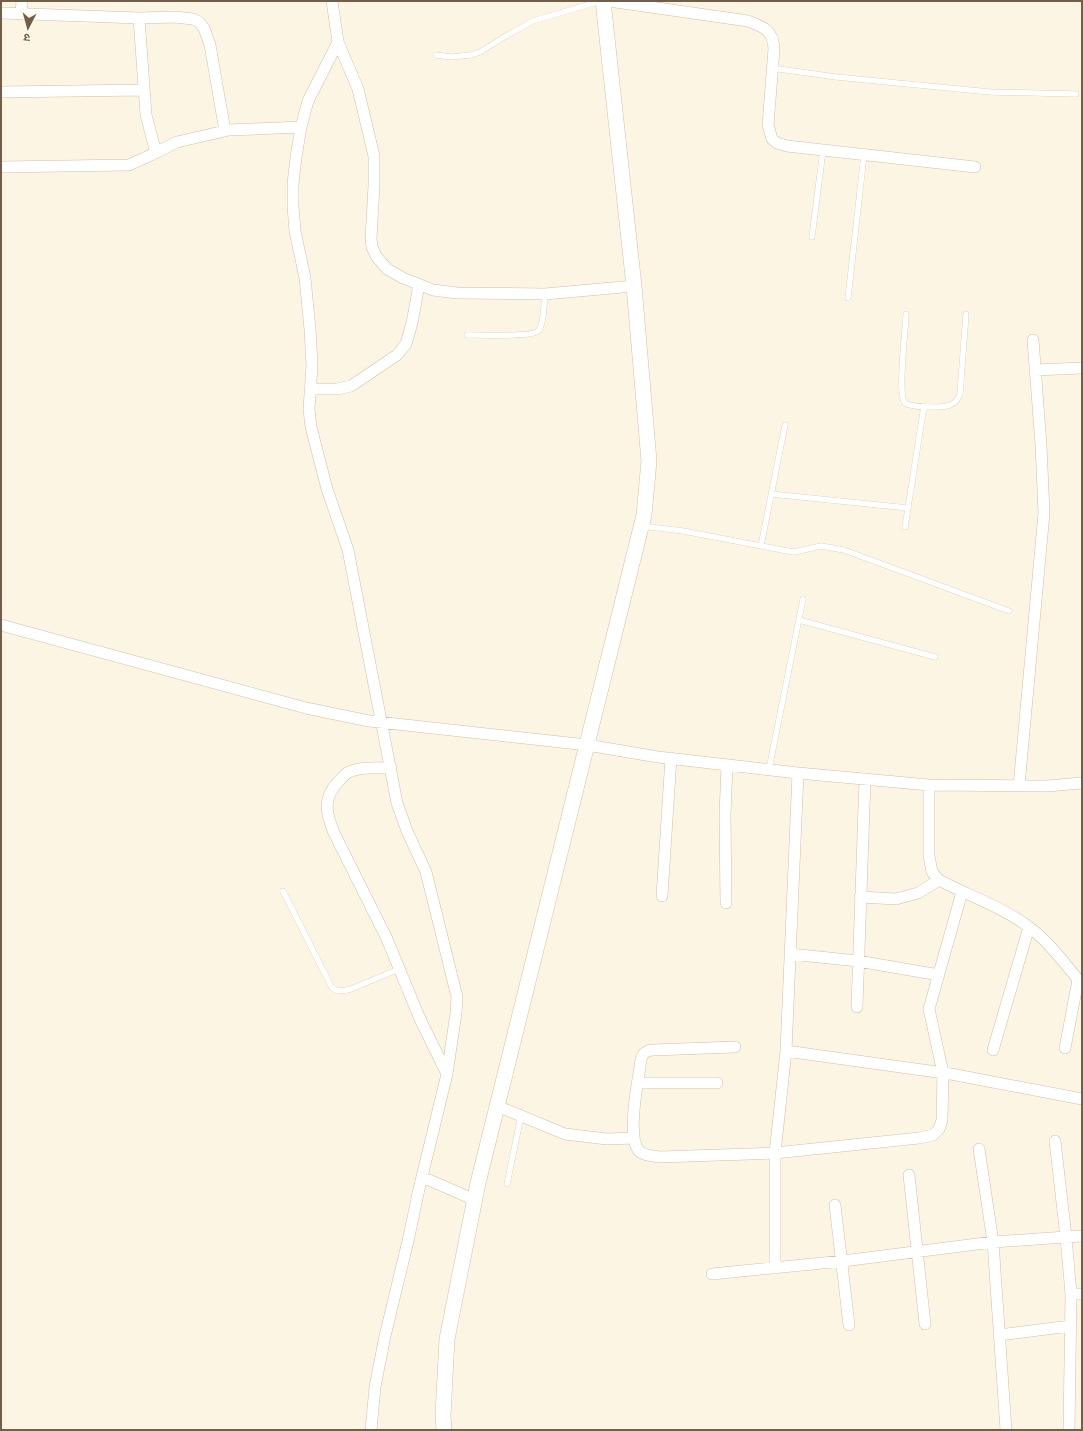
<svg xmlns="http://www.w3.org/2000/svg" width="1083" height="1431" viewBox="0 0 1083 1431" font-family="'Nunito Sans','Noto Sans Devanagari',sans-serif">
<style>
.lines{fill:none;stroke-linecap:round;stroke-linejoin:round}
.lane-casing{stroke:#d0c0ac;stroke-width:6}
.street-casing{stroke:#d0c0ac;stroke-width:12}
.secondary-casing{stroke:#d3c0a9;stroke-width:16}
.lane{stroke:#fff;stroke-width:5.5}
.street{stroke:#fff;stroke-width:11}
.secondary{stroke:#fff;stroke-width:15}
</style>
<rect width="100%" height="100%" fill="#fcf5e3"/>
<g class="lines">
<defs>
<path id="lane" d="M436 55 451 57 471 55 480 52 506 36 533 21 600 1
M772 68 836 77 990 92 1076 94
M812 237 823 150
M848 298 864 155
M906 314C906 328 897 395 905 403 912 408 927 406 935 407 946 407 956 406 960 394L966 314
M467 335C478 335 533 337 538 331 544 325 544 303 545 294
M771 494 908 508
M641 526 683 531 782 550 794 552 821 546 844 550 1009 611
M905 527 924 406
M761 546 785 425
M799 620 935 657
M769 769 803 599
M283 891 332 988C339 992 343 991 351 989L399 969
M507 1184 521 1116"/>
<path id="street" d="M332 1 338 42 358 89 374 156V186L371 238 372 247 376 256 387 269 403 278 433 290 457 293 545 294 634 286
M609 1 748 21C764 27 773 30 774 49L768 125 772 139 777 143 787 146 975 167
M1 13 139 18 175 17 193 19 199 22 204 28 210 45 225 131
M21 13 22 1
M139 18 146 115 156 153
M338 42 308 101 301 127 296 157 293 184V206L295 231 305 278 310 329 312 366 309 409 311 427 327 489 348 550 397 803 407 831 426 872 457 997 456 1013 447 1074 419 1189 408 1241 385 1336 375 1387 371 1430
M1 92 144 90
M1 167 129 165 151 155 177 142 229 130 301 127
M1035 370 1082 368
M311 389H337L351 386 397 355 406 344 412 323 419 285
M1 625 306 708 369 721 587 745 658 757 798 773 929 785V856L932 872 939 880C971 897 1006 908 1034 931 1053 946 1066 966 1082 984
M391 768C378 768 359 766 347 773 344 775 341 779 339 781 322 798 326 813 334 833L387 939 420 1019 447 1074
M929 785 1047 786 1082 783
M1019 786 1044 513 1041 445 1033 340
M662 896 671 758
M860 897 896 899 918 893 939 880
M726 903 725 815 727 765
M790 954 858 961 939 975
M857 1007 865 779
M735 1047 653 1050C642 1051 641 1057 640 1067 637 1085 627 1137 639 1151 644 1156 653 1156 660 1157L775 1153 919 1138 933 1135 939 1129 942 1120 943 1073 929 1009 962 892
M1065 1048 1078 980
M993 1050 1029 927
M786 1051 951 1074 1082 1099
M638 1083H717
M497 1106 565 1134 607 1139 634 1138
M979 1149 993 1242 1006 1430
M909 1175 925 1324
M429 1180 475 1200
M835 1205 849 1325
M775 1268V1153L786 1051 798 773
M712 1274 843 1261 993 1242 1066 1237 1055 1141
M1071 1294H1082
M999 1335 1070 1326
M1069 1430 1071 1294 1066 1237 1082 1236"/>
<path id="secondary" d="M444 1430 443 1415 447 1339 478 1183 644 515 649 461 634 286 603 1"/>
</defs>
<use href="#lane" class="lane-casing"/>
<use href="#street" class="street-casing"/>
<use href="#secondary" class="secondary-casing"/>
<use href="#lane" class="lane"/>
<use href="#street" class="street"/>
<use href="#secondary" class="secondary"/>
</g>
<rect width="1083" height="1431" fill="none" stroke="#745d49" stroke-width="4"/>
<g transform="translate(28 28) rotate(186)" stroke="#fff9e9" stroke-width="3" paint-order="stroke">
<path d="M0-3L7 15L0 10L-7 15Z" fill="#745d49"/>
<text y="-6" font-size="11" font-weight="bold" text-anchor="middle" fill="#745d49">उ</text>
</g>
</svg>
